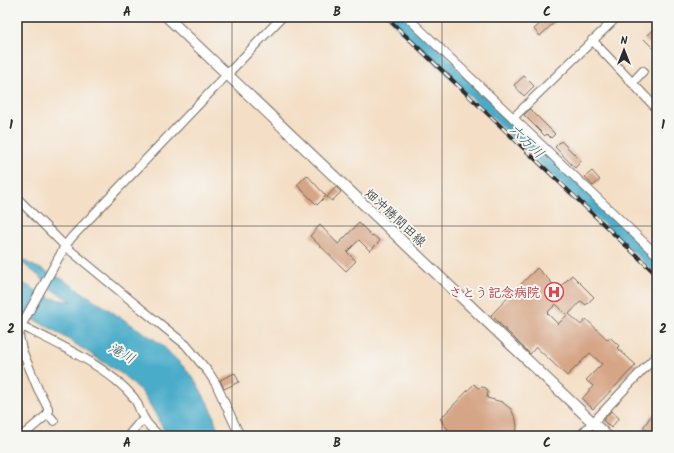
<svg xmlns="http://www.w3.org/2000/svg" width="674" height="453" viewBox="0 0 674 453" font-family="Kalam,'Klee One',sans-serif">
<style>
.water{fill:#49acc9;stroke:#3a6c7a}
.lines{fill:none;stroke-linecap:round;stroke-linejoin:round}
.river{stroke:#49acc9;stroke-width:14}
.building{fill:#d6a586;fill-rule:evenodd}
.minor-casing{stroke:#716a61;stroke-width:10}
.major-casing{stroke:#716a61;stroke-width:12}
.minor{stroke:#fff;stroke-width:8}
.major{stroke:#fff;stroke-width:10}
.rail-casing{stroke:#2b2b2b;stroke-width:4}
.rail{stroke:#f6f6f2;stroke-width:2.5;stroke-dasharray:8;stroke-linecap:butt}
.grid{fill:none;stroke:#2b2b2b;stroke-width:1;stroke-opacity:0.55}
.labels{text-anchor:middle;stroke-width:4;stroke-linejoin:round;paint-order:stroke}
.street-label{font-size:13px;fill:#2b2b2b;stroke:#f6f6f2}
.health-label{font-size:13px;font-weight:bold;fill:#be3a42;stroke:#f6f6f2;text-anchor:end}
.water-label{font-size:14px;font-style:italic;fill:#365862;stroke:#f6f6f2}
.neatline{fill:none;stroke:#2b2b2b;stroke-width:1.5}
.grid-label{font-size:13px;text-anchor:middle;font-weight:bold;fill:#2b2b2b}
</style>
<rect width="100%" height="100%" fill="#f6f6f2"/>
<filter id="ink" filterUnits="userSpaceOnUse"><feTurbulence type="fractalNoise" baseFrequency=".025" numOctaves="2"/><feDisplacementMap in="SourceGraphic" scale="8" xChannelSelector="R" yChannelSelector="G"/><feConvolveMatrix kernelMatrix="1 2 1 2 8 2 1 2 1" color-interpolation-filters="sRGB"/></filter>
<filter id="wash" filterUnits="userSpaceOnUse"><feTurbulence type="fractalNoise" baseFrequency=".012" numOctaves="4" result="noise"/><feDisplacementMap in="SourceGraphic" scale="16" xChannelSelector="R" yChannelSelector="G"/><feGaussianBlur stdDeviation="0.9" result="paint"/><feColorMatrix in="noise" values="0 0 0 0 0 0 0 0 0 0 0 0 0 0 0 0 0 1.4 0 .05"/><feComposite in="paint" operator="in"/></filter>
<g filter="url(#wash)">
<rect width="100%" height="100%" fill="#f4dfc6"/>
<path class="water" d="M17 255 28 263 62 279 161 344 184 367 196 382 211 409 220 436H167L152 408 142 392 122 374 52 329 17 311V280L50 298 72 302 51 289 39 276 17 259Z"/>
<g class="lines">
<path class="river" d="M396 17 657 266"/>
</g>
<g id="blocks">
<path class="building" d="M548 17H552L556 21 540 36 534 29Z
M653 30 657 35V52L644 39Z
M524 76 534 86 524 96 514 85Z
M530 109 555 134 551 138 547 134 545 136 524 115Z
M561 141 581 161 575 168 555 147Z
M592 171 600 180 593 186 585 177Z
M307 175 326 196 317 205 297 185Z
M336 187 341 192 332 201 327 197Z
M359 223 372 236 373 235 380 241 370 251 359 240 347 252 356 261 346 271 310 236 320 225 338 244Z
M537 268 558 289 572 275 594 297 586 305 581 301 569 314 581 325 586 319 608 340 610 337 619 346 617 348 636 365 593 409 582 399 593 386 586 380 602 364 590 353 567 376 536 347 530 354 491 315ZM556 304 567 315 558 324 547 313Z
M235 373 239 382 224 389 220 380Z
M474 384 478 388 482 387 486 388 488 392 487 398 502 402 511 409 516 420 517 426 516 436H455L442 423 443 422 440 419Z
M611 411 619 418 611 428 603 420Z
M652 414 657 417V436L643 428Z"/>
</g>
</g>
<g filter="url(#ink)">
<use href="#blocks" fill-opacity="0" stroke="#716a61" stroke-width="1"/>
<g class="lines">
<defs>
<path id="minor" d="M407 17 657 255
M592 40 657 109
M632 83 643 71
M514 117 617 17
M17 198 65 246 134 303 186 345 209 373 216 384 240 436
M18 324C55 343 107 365 134 398 139 405 140 413 145 420 148 426 155 431 159 436
M48 414 54 421
M22 436 48 414V408L38 389 22 350 19 336 21 326 65 246 72 237 282 17
M128 436 139 423 145 420
M580 436 657 355"/>
<path id="major" d="M167 17 607 436"/>
</defs>
<use href="#minor" class="minor-casing"/>
<use href="#major" class="major-casing"/>
<use href="#minor" class="minor"/>
<use href="#major" class="major"/>
<defs>
<path id="rail" d="M386 17 657 275"/>
</defs>
<use href="#rail" class="rail-casing"/>
<use href="#rail" class="rail"/>
</g>
</g>
<path class="grid" d="M232 17V436M442 17V436M17 226H657"/>
<defs>
<symbol id="hospital-ring" viewBox="-11 -11 22 22"><circle r="9.5" fill="#f6f6f2" stroke="#e0444e" stroke-width="1.5"/><path d="M-5-5h3v3.5h4V-5h3V5h-3V1.5h-4V5h-3Z" fill="#e0444e"/></symbol>
</defs>
<g fill-rule="evenodd">
<use href="#hospital-ring" x="543" y="281" width="22" height="22"/>
</g>
<g class="labels">
<g class="street-label">
<text transform="translate(396 217) rotate(43)" y="5">畑沖勝間田線</text>
</g>
<g class="health-label">
<text x="540" y="297">さとう記念病院</text>
</g>
<g class="water-label">
<text transform="translate(527 141) rotate(44)" y="5">六万川</text>
<text transform="translate(122 353) rotate(29)" y="5">滝川</text>
</g>
</g>
<rect width="674" height="453" fill="none" stroke="#f6f6f2" stroke-width="44"/>
<g transform="translate(624 50)" stroke="#f6f6f2" stroke-width="3" paint-order="stroke">
<path d="M0-3L7 15L0 10L-7 15Z" fill="#2b2b2b"/>
<text y="-6" font-size="11" font-weight="bold" text-anchor="middle" fill="#2b2b2b">N</text>
</g>
<rect x="22" y="22" width="630" height="409" class="neatline"/>
<g class="grid-label">
<text x="127" y="16">A</text>
<text x="337" y="16">B</text>
<text x="547" y="16">C</text>
<text x="11" y="129">1</text>
<text x="663" y="129">1</text>
<text x="11" y="333">2</text>
<text x="663" y="333">2</text>
<text x="127" y="447">A</text>
<text x="337" y="447">B</text>
<text x="547" y="447">C</text>
</g>
</svg>
